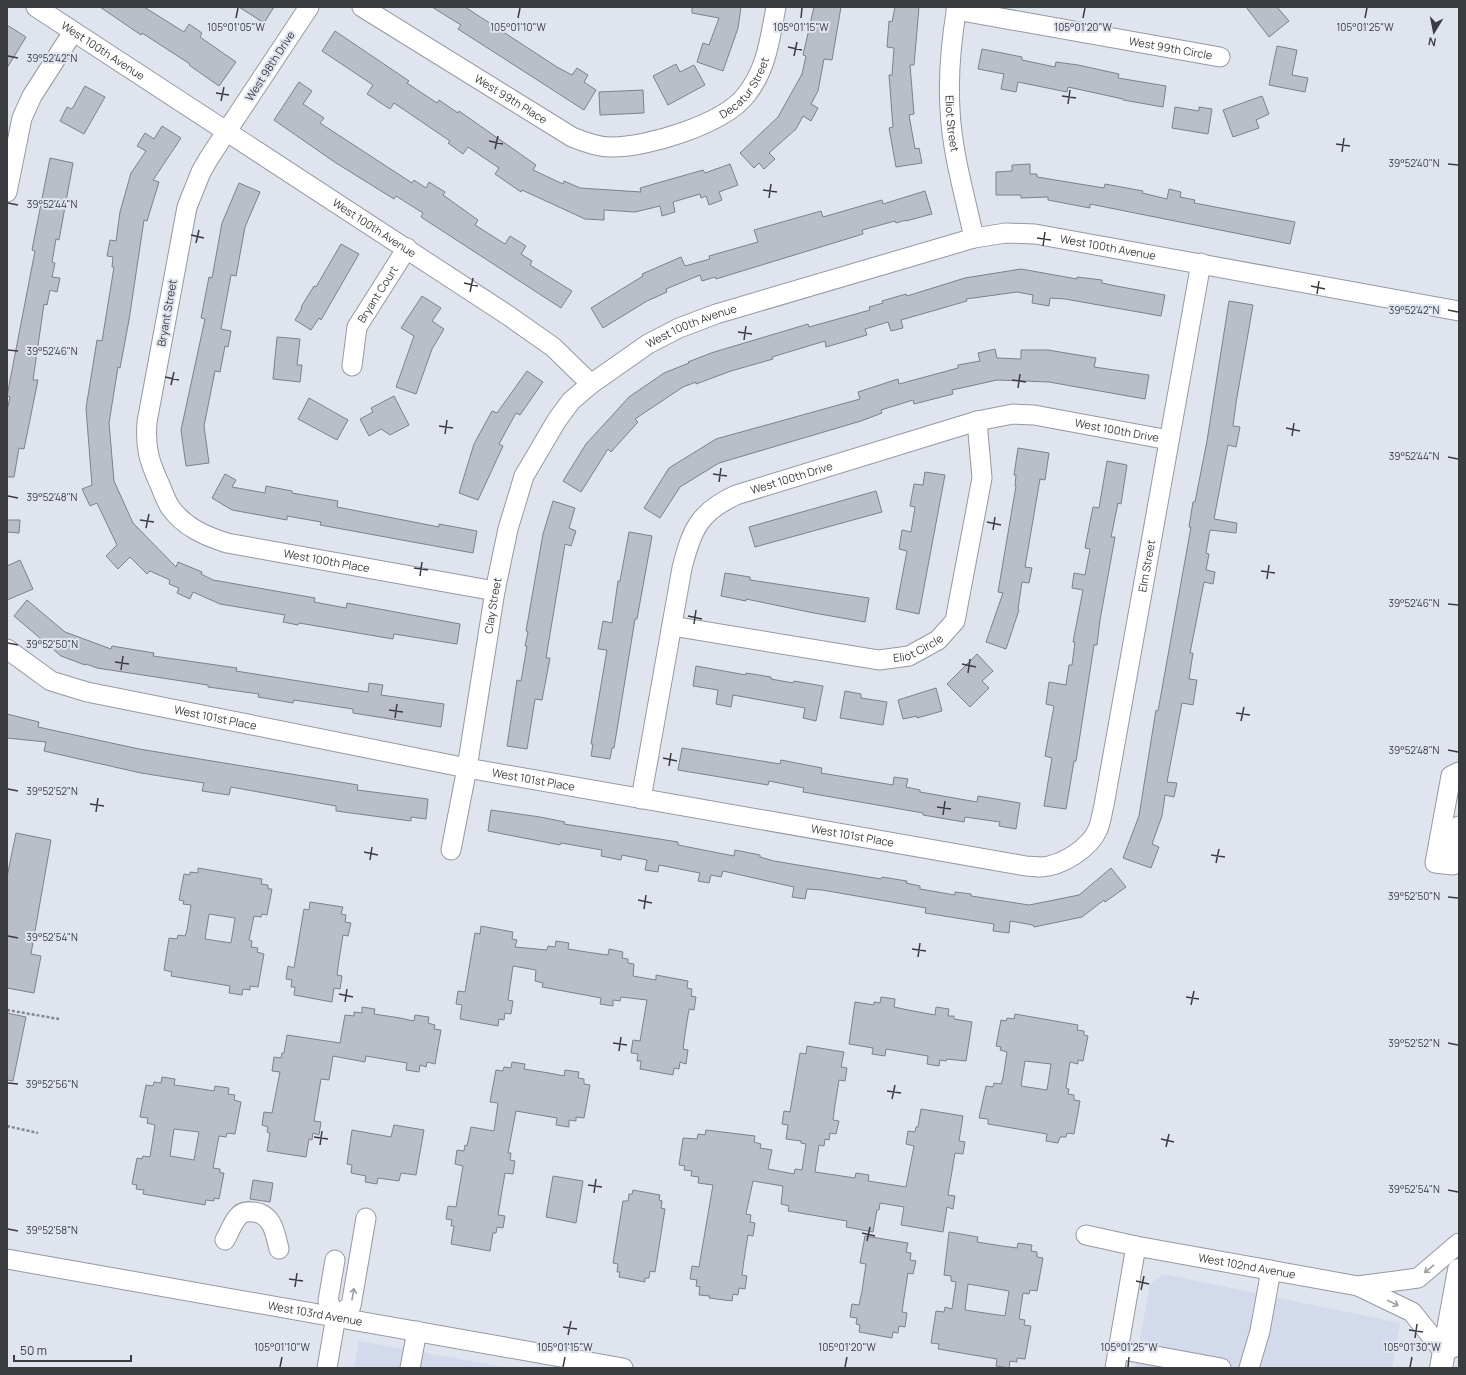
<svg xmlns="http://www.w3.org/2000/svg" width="1466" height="1375" viewBox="0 0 1466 1375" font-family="Manrope,sans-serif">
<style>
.built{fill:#d3daec}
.building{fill:#babec8;stroke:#7d818a;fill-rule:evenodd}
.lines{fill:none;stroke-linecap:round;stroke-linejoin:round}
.minor-casing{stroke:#9499a2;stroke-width:21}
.major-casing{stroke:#9499a2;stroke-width:24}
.path{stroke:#85898f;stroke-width:2.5;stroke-dasharray:3 2;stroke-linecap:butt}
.minor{stroke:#fff;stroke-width:19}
.major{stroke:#fff;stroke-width:22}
.oneway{stroke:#9c9ea0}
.ticks{fill:none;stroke:#3a3c40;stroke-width:1.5}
.labels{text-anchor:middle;stroke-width:4;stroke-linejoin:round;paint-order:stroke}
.street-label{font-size:11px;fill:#3a3c40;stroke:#dfe4ee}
.ticks-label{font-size:10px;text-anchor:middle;fill:#3a3c40;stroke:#dfe4ee;stroke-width:4;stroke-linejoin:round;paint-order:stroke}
</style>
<rect width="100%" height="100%" fill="#dfe4ee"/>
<path class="built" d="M1163 1274 1400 1323 1392 1368H1135L1150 1284Z
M359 1341 510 1368H354Z"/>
<path class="building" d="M100 7H144L184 32 189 24 202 33 200 37 236 62 219 86 189 65 190 64 142 33 141 35Z
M239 7H274L264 23Z
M432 7H465L557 67 572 75 577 68 588 75 584 82 596 90 584 110 458 29 461 25Z
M692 7H741L738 28 723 71 697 62 703 43 709 45 719 18 692 13Z
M814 7H841L832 60 824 59 818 91 811 104 818 108 811 121 803 116 796 129 769 153 775 159 764 169 759 163 754 168 740 153 778 117 802 74 806 56 803 55Z
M895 7H919L914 65H910L914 114 909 115 915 149 919 148 922 163 896 167 889 128 893 127 889 75H892L894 48 887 47 889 21 892 22Z
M1246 7H1277L1289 21 1269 37Z
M7 25 26 37 7 68Z
M335 31 409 81 407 83 437 103 439 100 458 113 459 111 536 165 533 170 563 184 564 181 580 188 641 192 640 188 703 170 705 173 730 164 738 185 719 192 722 200 709 205 706 196 701 198 700 194 673 202 675 212 662 216 660 206 635 212 604 210V220L585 219 522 190 521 192 495 174 499 168 468 147 463 154 448 143 450 141 394 103 390 109 367 94 373 85 322 51Z
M1277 46 1297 50 1292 75 1308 78 1305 92 1269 85Z
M982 49 1022 57V60L1055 67 1056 62 1078 65 1119 74 1118 78 1166 86 1163 107 1123 100V99L1068 87 1067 92 1018 82 1016 92 1001 89 1004 74 978 69Z
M676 64 680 72 694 65 705 85 668 105 653 76Z
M299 82 312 91 303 104 324 118 320 123 412 183 414 180 426 188 429 182 445 192 443 195 478 220 475 225 505 244 510 236 526 246 521 254 532 261 530 265 572 291 561 308 421 217 423 213 396 196 394 199 336 163 274 120Z
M85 86 105 97 84 134 60 121 67 107 72 109Z
M643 90 644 113 600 115 599 92Z
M1262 96 1269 114 1256 120 1259 128 1233 137 1223 110Z
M1175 107 1199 111V107L1212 109 1208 134 1172 128Z
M162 126 181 138 153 180 159 182 147 221 144 220 129 320 120 368 118 367 109 423 114 481 133 523 176 567 178 562 202 572 201 574 213 580 315 598 314 602 346 608 347 603 460 624 457 644 394 634 393 639 299 623 298 625 283 622 285 615 220 604 193 592 190 599 177 593 179 588 169 584 170 580 150 571 147 574 130 557 118 569 106 556 117 545 97 503 90 506 82 489 92 485 86 408 97 340 102 341 114 267H112L113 257 107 256 110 240 116 241 120 212 131 173 146 151 137 146 145 133 154 139Z
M50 158 73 163 59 240 56 239 52 262 55 263 52 277 60 278 57 292 50 290 47 305 44 304 33 380H38L24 449 19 448 14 477H7V411L10 397 7 396 35 251 32 250Z
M1030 164V174H1037V177L1104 188 1105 184 1143 191 1142 193 1167 199 1169 189 1181 192 1180 197 1195 200 1194 203 1295 222 1290 244 1090 204V208L1048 200V197L1021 198V195H996V172L1012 171V165Z
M239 183 260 192 245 227 236 276 231 275 221 329 231 331 228 347 225 346 220 372 215 371 204 426 209 463 186 466 181 430 205 319 201 318 209 277 212 278 222 223Z
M925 191 932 214 906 221V220L896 223 895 221 862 230 863 234 716 279 715 277 702 281 700 275 666 289 667 292 647 301 603 328 591 308 643 276 642 274 681 257 685 266 710 259 709 256 758 242 754 230 821 211 823 217 882 200 883 204Z
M341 244 359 254 321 320 319 318 311 330 295 320 302 308 301 307 314 286 316 287Z
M1021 269 1077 279V277L1102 280V283L1116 286 1165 295 1161 316 1065 299 1050 298 1049 306 1032 303 1033 295 1017 292 966 299 967 301 901 320 903 328 891 331 888 322 865 329 867 335 826 347 825 341 772 357 773 359 731 371 696 384V382L683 387 635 419 638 422 611 452 608 449 581 492 563 481 586 444 629 397 664 373 689 363 688 362 711 353 808 324 809 327 870 310 869 307 883 303 882 301 906 294 907 296 965 278Z
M422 296 441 308 432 321 444 329 432 349 416 394 396 387 414 336 401 328Z
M1229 301 1253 305 1236 403 1233 426 1240 427 1236 447 1228 445 1214 519 1237 523 1236 533 1210 530 1206 553 1209 554 1206 570 1215 572 1213 584 1204 582 1190 653H1193L1189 679 1197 680 1193 705 1182 703 1167 782 1177 783 1174 797 1165 795 1162 816 1152 844 1159 847 1151 868 1123 858 1139 816 1156 710 1158 711 1191 527H1189L1193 502H1195L1207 441Z
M277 337 300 339 297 365H302L300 382 273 379Z
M995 349 997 358 1021 359V350H1048L1096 358 1094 367 1149 375 1145 399 1049 382 997 380 952 390 953 394 914 404 913 400 881 410 882 413 861 421 719 463 680 487 660 518 644 508 669 468 716 439 860 399 858 392 898 379 899 384 958 368V365L980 361 978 353Z
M527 371 543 382 520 415 516 413 499 444 503 446 478 500 459 493 474 444 492 411 497 413Z
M394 396 409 425 390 435 381 429 369 436 360 419 373 412 371 408Z
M309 398 348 420 337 440 298 419Z
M1018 448 1049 453 1045 480 1040 479 1025 567 1032 568 1029 583 1022 582 1018 609 1019 610 1006 649 986 642 1003 593 998 592 1016 486H1015L1016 475H1014Z
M1107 461 1127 465 1121 504 1118 503 1111 537H1115L1100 620 1097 645H1094L1076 761H1074L1066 809 1044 806 1052 758 1045 756 1054 706 1046 704 1049 682 1066 685 1069 665H1072L1075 642H1073L1083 590 1072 588 1074 573 1085 575 1090 549 1085 548 1093 507 1099 508Z
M925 472 945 475 919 614 896 609 907 551 899 549 902 530 911 532 915 507 910 506 914 484 923 485Z
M225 474 236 480 232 487 265 493 266 486 292 491V493L338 501 337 507 439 527V524L477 531 473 553 320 525 321 522 287 516V520L232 510 212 498Z
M876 491 882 512 755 547 749 527Z
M553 501 575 508 569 528 576 531 571 546 565 544 546 658H550L542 700 535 699 527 749 507 746 517 680 521 681 527 646H525L528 632 526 631 543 534Z
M7 520H20L19 533 7 532Z
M629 532 652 536 637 619H635L614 748H612L610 759 591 756 593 744H591L607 650 598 649 603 621 612 623 618 581H620Z
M20 560 33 589 7 600V566Z
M725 573 750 577V580L869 598 865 622 814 613 746 599V601L721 596Z
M27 600 65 632 111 649 112 646 154 653 153 656 237 668 236 671 368 692 369 683 383 685 381 695 444 704 441 727 353 713V709L294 700 293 703 258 697 259 694 208 687V685L97 668 86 664 85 665 61 656 14 616Z
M977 654 993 671 982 681 989 688 970 707 947 684Z
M696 666 746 675V673L771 677V679L793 683 794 681 823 686 816 721 803 718 805 708 733 695 731 707 716 704 718 690 693 686Z
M936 688 942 711 917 718V716L903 719 898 700Z
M845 691 861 694V698L887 702 883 725 840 718Z
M7 714 39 722 38 727 139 749 358 785 357 790 428 799 426 819 411 817V821L336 811V806L231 787 229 795 202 791 204 783 141 773 44 751 46 742 7 738Z
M682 748 780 764 781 760 822 768 821 773 893 785 894 777 908 779 906 787 920 790V792L977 802 978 796 1020 803 1016 829 999 826 1000 822 965 817 964 822 923 815V813L803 792 804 788 769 781 768 785 678 770Z
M491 810 540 817 565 822 564 824 678 842V845L734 856 735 850 760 855V857L774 861 881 879 882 877 907 881 906 883 920 886V889L955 895V892L971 894V896L1029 905 1079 895 1111 868 1126 887 1105 902 1104 900 1082 917 1034 927 1033 925 1010 921 1009 933 993 931 994 924 925 913 926 908 822 890 807 889 805 899 792 897 794 887 723 871 721 877 711 875 709 883 698 881 700 873 659 865 658 872 645 870 647 860 622 855 621 860 601 856 602 850 561 843 560 845 488 831Z
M16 833 51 840 31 954 41 956 34 993 7 988V877Z
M198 868 262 879 261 884 268 885V889H272L267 915 262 914 261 917 254 916 249 940 252 941 251 947 258 948 257 952 264 954 258 987 250 986V990L243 989 242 995 229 993 230 986 171 976 172 972 164 970 169 938 177 939 178 935 185 936 187 930 191 905 183 904 184 901 179 900 184 874 190 875V872L198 873ZM209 914 235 918 231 943 205 939Z
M310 902 343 907 341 914 346 915 345 922 351 923 348 936 343 935 339 960 337 975 342 976 340 989 334 988 332 1002 294 995 295 987H291L292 980 286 979 288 966 294 968 304 909 309 910Z
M481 926 513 932 512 939 517 940 515 947 547 950 548 946 555 947 556 941 569 943 568 949 593 953 608 955 609 949 623 952 622 958 628 959V963L634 964 633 976 656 980V975L688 981 687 988 692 989 691 996 696 997 694 1010 689 1009 685 1034 683 1049 688 1050 686 1064 680 1062 679 1069 674 1068 673 1075 640 1069 641 1061H637L638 1054 631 1053 633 1040 640 1041 647 1000 621 997 620 1001 613 1000V1006L600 1004 601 998 542 987 543 983 535 981 536 970 513 966 508 1000 513 1001 511 1014 505 1013 504 1020 499 1019 498 1026 460 1019 462 1005 456 1004 458 991 465 992 475 933 480 934Z
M881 997 895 999 894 1007 908 1010 935 1015 936 1007 949 1009 948 1016H954V1019L972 1022 966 1061 947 1059 946 1061 940 1060 939 1066 927 1064 928 1056 886 1049 885 1056 872 1054 873 1048 849 1044 855 1002 874 1005V1002L880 1003Z
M362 1007 375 1009 374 1014 400 1018 414 1021 415 1015 429 1017 428 1023 435 1025 434 1029 441 1030 435 1064 427 1062 426 1067 420 1065 419 1072 406 1070 407 1063 366 1056 365 1062 333 1056 329 1080 321 1079 314 1121 321 1122 319 1135 313 1133 312 1140 309 1139 306 1157 267 1151 270 1133 267 1132 268 1127 262 1125 264 1112 272 1113 280 1072 272 1071 274 1057 281 1058 282 1053H284L287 1035 340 1043 345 1015 354 1016V1012L362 1013Z
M7 1013 26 1017 13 1081 7 1080Z
M1015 1014 1078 1025 1077 1030 1084 1031V1035L1088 1036 1083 1061 1078 1060V1064L1070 1062 1066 1088 1069 1089 1068 1094 1074 1095V1100L1080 1101 1074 1134 1067 1133 1066 1137H1060L1058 1143 1046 1141 1047 1134 988 1124V1119L979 1118 986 1086 993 1087 994 1083 1001 1084 1003 1078 1007 1052 1000 1050 1001 1047 996 1046 1001 1020 1006 1021 1007 1018 1014 1019ZM1025 1061 1051 1064 1047 1090 1021 1086Z
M807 1046 844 1052 841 1067 847 1068 845 1081 839 1080 835 1105 833 1120 839 1121 836 1134 830 1133 829 1140 825 1139 824 1146 819 1145 815 1172 855 1178 856 1173 869 1175 868 1181 906 1187 914 1146 906 1144 908 1131 915 1132 916 1127H918L921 1109 963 1116 959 1141 965 1142 963 1154 955 1153 948 1195 955 1196 953 1209 947 1207 943 1232 901 1225 904 1207 880 1203 879 1210H877L873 1232 846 1227 847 1221 788 1211 789 1206 781 1204 783 1186 753 1181 746 1214 751 1215 750 1222 755 1223 753 1236 748 1235 744 1260 742 1275 747 1276 745 1289 739 1288 738 1295 733 1294 732 1301 709 1298 710 1296 699 1295 700 1287 696 1286 697 1280 690 1279 692 1266 699 1267 713 1185 698 1183 699 1177 691 1176 692 1171 684 1170 685 1166 679 1165 683 1138 697 1139 698 1134 705 1135 706 1130 755 1136 754 1142 761 1144 760 1148 772 1150 768 1169 794 1174 795 1169 802 1170 806 1144 801 1143V1141L786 1139 788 1125 782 1124 784 1111 790 1112 800 1053 806 1054Z
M512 1062 525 1064 524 1069 549 1073 564 1076 565 1070 579 1072 578 1078 584 1079V1084L590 1085 584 1118 576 1117V1121L569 1120V1127L556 1125 557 1118 516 1111 508 1153H511L510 1160 515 1161 513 1174 505 1173 498 1215 505 1216 503 1228 497 1227 496 1233H493L490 1251 451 1244 454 1226H451L452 1220 446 1219 448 1206 456 1207 463 1166 455 1164 457 1150 464 1151 465 1145 467 1146 471 1127 494 1131 498 1103 490 1102 496 1070 503 1071 504 1067 511 1068Z
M162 1077 175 1079 174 1085 189 1087 214 1091 215 1086 229 1088 228 1094 235 1095 234 1100 241 1102 235 1134 227 1133 226 1137 219 1136 213 1168 220 1169V1173H224L219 1199 214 1198V1201L206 1200 205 1205 143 1194 144 1190 136 1189 137 1185 132 1184 137 1158 142 1159 143 1156 150 1157 155 1125 147 1123 148 1118 140 1117 146 1085 153 1086 154 1082 161 1083ZM174 1129 199 1132 194 1160 170 1156Z
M394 1125 424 1130 416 1175 401 1173 399 1181 378 1178 377 1184 365 1182 366 1176 351 1173 352 1165 347 1164 352 1130 391 1137Z
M553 1176 583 1181 576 1223 546 1217Z
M253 1180 273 1183 270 1202 250 1199Z
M633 1190 660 1195 659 1200 662 1201 661 1208 665 1209 655 1272 650 1271 649 1278H645V1282L619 1277 620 1272H617L618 1264 613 1263 623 1201H628L629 1194H632Z
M949 1232 978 1237 977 1242 1002 1246 1017 1248 1018 1243 1032 1245 1031 1251 1037 1252V1257L1043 1258 1037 1291 1030 1290 1029 1294 1023 1293 1019 1319 1025 1320 1024 1325 1031 1326 1025 1359 1017 1358V1362L1010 1361 1009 1368 996 1366 997 1359 938 1349 939 1344 931 1343 936 1311 944 1312 945 1307 952 1309 956 1282 951 1281V1276L944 1275ZM968 1284 1009 1291 1005 1316 965 1310Z
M865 1236 908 1243 906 1252 911 1253 910 1260 916 1261 913 1274 908 1273 904 1298 902 1312 907 1313 905 1327 899 1326 898 1333 893 1332 892 1338 859 1332 860 1325 856 1324 857 1318 850 1317 852 1304 859 1305 862 1291 866 1264 860 1263Z"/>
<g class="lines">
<defs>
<g id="minor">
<path id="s1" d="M36 7 509 316 553 347 591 384"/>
<path id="s2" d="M309 7 209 158 201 172 187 207 147 422C145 448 149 461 160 485 163 492 166 501 170 507 184 527 205 536 227 543L495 591"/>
<path id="s3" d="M362 7 572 137C584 142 597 147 610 147 646 148 724 124 746 95 767 69 770 38 776 7"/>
<path id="s4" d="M957 7C951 41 948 75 950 110 952 153 965 196 974 238"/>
<path id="s5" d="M956 10 1220 57"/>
<path d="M7 192 22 118 32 96 73 32"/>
<path id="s6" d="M352 366 357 327 407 248"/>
<path id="s7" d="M672 626 879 660 909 656 938 640 955 621 982 478 977 421"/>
<path id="s8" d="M7 649 51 681 87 692 467 768 1026 866C1031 866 1036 867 1041 867 1062 866 1090 848 1098 829 1101 822 1102 813 1104 805L1201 263"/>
<path d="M1459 772 1451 776 1435 863 1453 865 1459 826"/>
<path id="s9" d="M641 799 682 568C692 529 699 512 736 495L977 421 1013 414 1034 415 1169 440"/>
<path id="s10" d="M451 850 467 768 495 591 508 529 524 476 557 420 571 401 591 384 648 344 679 328 716 314 974 238 1006 233 1035 234 1459 311"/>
<path id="s11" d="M1086 1235 1136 1246 1358 1286 1412 1312 1444 1352 1459 1345"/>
<path d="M225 1240C229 1233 232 1224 237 1218 241 1212 247 1211 253 1212 273 1214 275 1233 279 1249"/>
<path id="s12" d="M7 1259 623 1368"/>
<path d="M335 1260 328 1301 336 1316"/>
<path d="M1358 1286 1418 1278 1459 1243"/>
<path d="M336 1316 351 1306 366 1218"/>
<path d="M1118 1349 1221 1368"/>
<path d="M327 1368 336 1316"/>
<path d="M410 1368 417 1331"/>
<path d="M1115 1368 1136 1246"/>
<path d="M1249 1368 1260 1331 1271 1270"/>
</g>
<path id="major" d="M1441 1368 1459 1270"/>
</defs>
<use href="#minor" class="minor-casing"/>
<use href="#major" class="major-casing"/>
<path class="path" d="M7 1010 59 1019
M7 1126 38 1133"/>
<use href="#minor" class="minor"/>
<use href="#major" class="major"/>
</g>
<defs><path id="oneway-shaft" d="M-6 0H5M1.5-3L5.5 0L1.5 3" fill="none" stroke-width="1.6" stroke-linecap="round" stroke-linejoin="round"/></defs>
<g class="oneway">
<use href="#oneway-shaft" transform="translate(1429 1269) rotate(140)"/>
<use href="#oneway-shaft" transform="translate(353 1294) rotate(-80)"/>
<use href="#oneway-shaft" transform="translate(1393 1303) rotate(26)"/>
</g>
<path class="ticks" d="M236 18 238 8M518 18 520 8M801 18 802 8M1083 18 1085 8M1365 18 1367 8M788 47 802 50M8 56 18 58M794 56 797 42M216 93 229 95M1062 96 1076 98M221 101 224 87M1068 104 1070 90M489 141 503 144M1336 144 1350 146M495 149 498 136M1342 152 1344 138M1448 164 1458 165M763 190 777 192M769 198 771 184M8 203 18 205M191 235 204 238M1037 238 1051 240M196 243 199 230M1043 246 1045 232M464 283 478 286M1311 286 1325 289M470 292 473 278M1317 294 1319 281M1448 310 1458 312M738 332 752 334M744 340 746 326M8 350 18 351M165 377 179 380M1012 380 1026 382M171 385 174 372M1018 388 1020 374M439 426 453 428M1286 428 1300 431M445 434 447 420M1292 436 1294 423M1448 457 1458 459M713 474 727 476M719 482 721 468M8 496 18 498M140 520 154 522M987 522 1001 525M146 528 149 514M993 530 995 517M414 568 428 570M1261 571 1275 573M420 576 422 562M1267 579 1269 565M1448 604 1458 605M688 616 702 619M694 624 696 610M8 643 18 645M115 662 129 664M962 664 976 667M121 670 123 656M968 673 970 659M389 710 403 712M1236 713 1250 715M395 718 397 704M1241 721 1244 707M1448 750 1458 752M663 758 677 761M669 766 671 753M8 789 18 791M90 804 104 806M937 807 951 809M96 812 98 798M943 815 945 801M364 852 378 855M1211 855 1225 857M370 860 372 847M1216 863 1219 849M1448 897 1458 898M638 900 652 903M644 909 646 895M8 936 18 938M912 949 926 951M918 957 920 943M339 994 353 997M1186 997 1199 999M345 1002 347 989M1191 1005 1194 991M613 1043 627 1045M1448 1043 1458 1045M619 1051 621 1037M8 1083 18 1084M887 1091 901 1093M892 1099 895 1085M314 1137 328 1139M1161 1139 1174 1142M320 1145 322 1131M1166 1147 1169 1134M588 1185 602 1187M1448 1190 1458 1192M594 1193 596 1179M8 1229 18 1231M862 1233 875 1236M867 1241 870 1227M289 1279 303 1281M1136 1281 1149 1284M295 1287 297 1273M1141 1290 1144 1276M563 1327 577 1329M1409 1330 1423 1332M568 1335 571 1321M1415 1338 1417 1324M280 1367 282 1357M563 1367 565 1357M845 1367 847 1357M1128 1367 1129 1357M1410 1367 1412 1357"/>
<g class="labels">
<g class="street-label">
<text dy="4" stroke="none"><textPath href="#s5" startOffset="218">West 99th Circle</textPath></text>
<text dy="4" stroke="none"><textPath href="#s1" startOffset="80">West 100th Avenue</textPath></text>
<text transform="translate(270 66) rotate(-57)" y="4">West 98th Drive</text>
<text dy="4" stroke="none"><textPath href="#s3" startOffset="440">Decatur Street</textPath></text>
<text dy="4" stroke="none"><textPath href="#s3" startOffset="175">West 99th Place</textPath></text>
<text dy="4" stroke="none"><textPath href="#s4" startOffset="117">Eliot Street</textPath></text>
<text dy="4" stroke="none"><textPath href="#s1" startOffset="404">West 100th Avenue</textPath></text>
<text dy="4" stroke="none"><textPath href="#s10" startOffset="1045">West 100th Avenue</textPath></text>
<text dy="4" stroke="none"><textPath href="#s6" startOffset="78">Bryant Court</textPath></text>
<text transform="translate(167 313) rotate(-80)" y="4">Bryant Street</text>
<text dy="4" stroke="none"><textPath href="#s10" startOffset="613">West 100th Avenue</textPath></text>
<text dy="4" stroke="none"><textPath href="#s9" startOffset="724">West 100th Drive</textPath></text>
<text dy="4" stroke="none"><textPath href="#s9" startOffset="388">West 100th Drive</textPath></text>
<text dy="4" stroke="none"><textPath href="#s2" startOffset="713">West 100th Place</textPath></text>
<text dy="4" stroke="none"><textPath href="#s8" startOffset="1401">Elm Street</textPath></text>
<text dy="4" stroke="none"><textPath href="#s10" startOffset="248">Clay Street</textPath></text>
<text dy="4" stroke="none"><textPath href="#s7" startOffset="251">Eliot Circle</textPath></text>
<text dy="4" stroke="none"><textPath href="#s8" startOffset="223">West 101st Place</textPath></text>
<text dy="4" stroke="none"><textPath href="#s8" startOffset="547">West 101st Place</textPath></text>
<text dy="4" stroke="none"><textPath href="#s8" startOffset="871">West 101st Place</textPath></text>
<text dy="4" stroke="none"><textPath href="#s11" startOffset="164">West 102nd Avenue</textPath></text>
<text dy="4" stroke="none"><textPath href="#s12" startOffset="313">West 103rd Avenue</textPath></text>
</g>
</g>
<g class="ticks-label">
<text x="236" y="31">105°01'05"W</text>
<text x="518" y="31">105°01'10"W</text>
<text x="801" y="31">105°01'15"W</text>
<text x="1083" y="31">105°01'20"W</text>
<text x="1365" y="31">105°01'25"W</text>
<text x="52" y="62">39°52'42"N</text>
<text x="1414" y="167">39°52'40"N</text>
<text x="52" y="208">39°52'44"N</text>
<text x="1414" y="314">39°52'42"N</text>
<text x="52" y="355">39°52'46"N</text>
<text x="1414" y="460">39°52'44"N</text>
<text x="52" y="501">39°52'48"N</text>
<text x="1414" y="607">39°52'46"N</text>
<text x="52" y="648">39°52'50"N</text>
<text x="1414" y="754">39°52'48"N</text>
<text x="52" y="795">39°52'52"N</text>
<text x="1414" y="900">39°52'50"N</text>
<text x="52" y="941">39°52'54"N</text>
<text x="1414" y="1047">39°52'52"N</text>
<text x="52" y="1088">39°52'56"N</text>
<text x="1414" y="1193">39°52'54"N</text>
<text x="52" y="1234">39°52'58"N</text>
<text x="282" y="1351">105°01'10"W</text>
<text x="565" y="1351">105°01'15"W</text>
<text x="847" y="1351">105°01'20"W</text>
<text x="1129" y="1351">105°01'25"W</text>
<text x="1412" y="1351">105°01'30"W</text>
</g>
<rect width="1466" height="1375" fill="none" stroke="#3a3c40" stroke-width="16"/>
<g transform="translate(1434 32) rotate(190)" stroke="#dfe4ee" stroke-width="3" paint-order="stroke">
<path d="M0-3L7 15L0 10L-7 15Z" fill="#3a3c40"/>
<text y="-6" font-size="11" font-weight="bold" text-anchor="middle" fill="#3a3c40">N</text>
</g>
<path d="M14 1355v6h117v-6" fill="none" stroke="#3a3c40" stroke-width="2"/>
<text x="20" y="1355" font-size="12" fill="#3a3c40" stroke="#dfe4ee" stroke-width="3" paint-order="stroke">50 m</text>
</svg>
